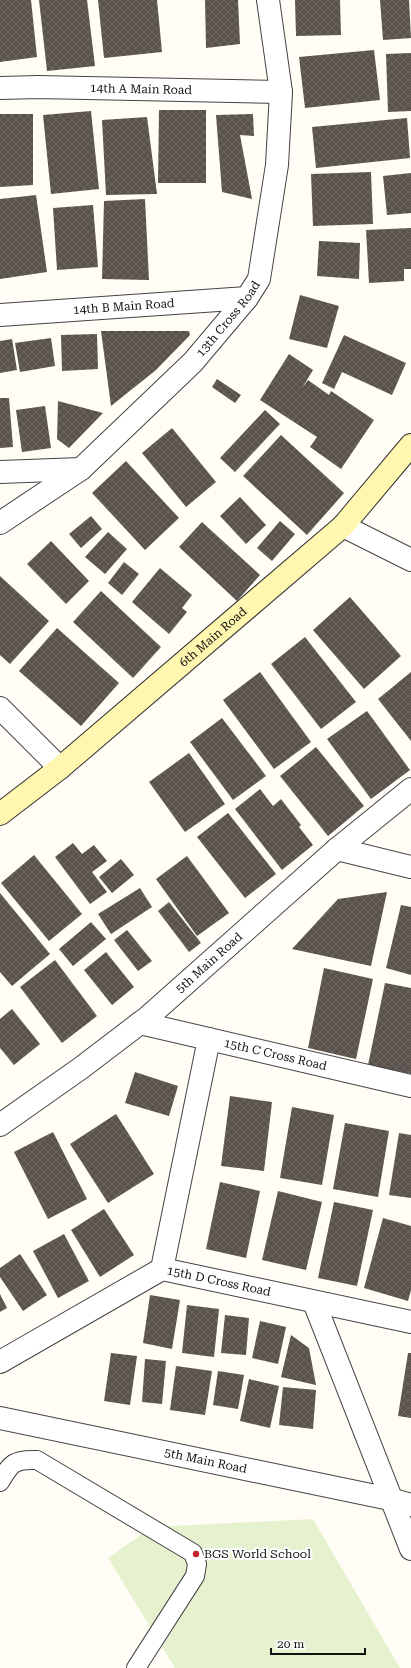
<svg xmlns="http://www.w3.org/2000/svg" width="411" height="1668" viewBox="0 0 411 1668" font-family="'Roboto Serif',serif">
<style>
.pitch{fill:#e6f2cf}
.building{fill:url(#building-cross-hatch)}
.lines{fill:none;stroke-linecap:round;stroke-linejoin:round}
.lane-casing{stroke:#444;stroke-width:20}
.street-casing{stroke:#444;stroke-width:24}
.secondary-casing{stroke:#333;stroke-width:24}
.lane{stroke:#fff;stroke-width:18}
.street{stroke:#fff;stroke-width:22}
.secondary{stroke:#fff6b0;stroke-width:22}
.poi-dot{fill:#c4262e;stroke:#fff;stroke-width:1.5}
.labels{text-anchor:middle;stroke-width:4;stroke-linejoin:round;paint-order:stroke}
.street-label{font-size:12px;fill:#111;stroke:#fff}
.poi-label{font-size:12px;fill:#111;stroke:#fff;text-anchor:start}
</style>
<defs>
<pattern id="building-cross-hatch" width="8" height="8" patternUnits="userSpaceOnUse"><rect width="8" height="8" fill="#5a524d"/><path d="M0 0l8 8M0 8l8-8" fill="none" stroke="#6d6662"/></pattern>
</defs>
<rect width="100%" height="100%" fill="#fffdf5"/>
<path class="pitch" d="M313 1519 400 1668H175L108 1558 152 1527Z"/>
<path class="building" d="M0 0H31L37 57 0 62Z
M39 0H87L95 66 47 71Z
M98 0H157L162 52 104 58Z
M205 0H238L240 44 206 48Z
M295 0H340L341 35 296 36Z
M380 0H409L411 38 383 40Z
M374 50 380 100 305 108 299 57Z
M411 53V111L388 112 386 54Z
M159 110H206V183H158Z
M91 111 99 189 51 194 43 115Z
M0 114H33V185L0 187Z
M253 114 254 136 240 135 252 199 222 192 216 115Z
M147 117 157 194 106 195 102 120Z
M407 118 410 158 316 168 312 127Z
M371 172 373 224 313 226 311 174Z
M411 173V213L387 215 383 176Z
M36 195 47 272 0 279V199Z
M145 199 149 280 102 279 104 201Z
M93 205 98 267 57 270 53 208Z
M411 228V269H404V281L369 283 366 230Z
M319 241 360 243 359 279 317 276Z
M300 295 339 306 327 348 289 339Z
M101 331H189L190 335 156 370 111 406Z
M97 334 98 369 62 371 61 335Z
M344 335 406 363 392 395 342 372 334 389 322 383Z
M51 338 55 366 20 372 15 343Z
M12 339 17 370 0 373V341Z
M289 354 313 370 302 388 308 380 329 395 331 391 374 420 341 469 310 447 317 437 260 400Z
M217 379 241 395 235 403 212 387Z
M0 398H9L13 447 0 448Z
M58 401 103 413 69 448 57 439Z
M45 406 51 448 22 452 16 410Z
M265 410 280 424 235 472 220 458Z
M172 428 216 482 186 507 142 453Z
M281 435 344 493 307 535 243 476Z
M126 461 179 518 145 550 92 493Z
M240 497 266 525 246 544 220 516Z
M91 516 102 529 81 548 69 534Z
M280 521 295 534 272 561 257 548Z
M202 522 260 575 237 601 179 547Z
M108 532 127 549 105 574 85 557Z
M51 541 89 581 66 604 27 564Z
M124 562 139 574 122 595 108 583Z
M160 568 192 595 182 608 187 612 169 634 132 602Z
M0 576 49 621 10 664 0 655Z
M101 591 161 647 133 678 73 622Z
M350 597 401 656 364 689 313 630Z
M57 628 119 683 81 726 19 671Z
M305 637 356 702 321 729 271 664Z
M260 672 311 742 274 769 223 700Z
M411 672V741L378 699Z
M367 711 410 770 371 799 327 739Z
M222 718 266 776 233 800 190 742Z
M316 747 364 806 328 836 280 776Z
M189 753 225 804 185 832 149 782Z
M260 789 273 806 281 799 301 825 299 827 313 845 282 870 235 809Z
M228 813 276 874 245 898 197 837Z
M73 843 82 854 94 845 107 861 92 872 107 892 90 904 55 857Z
M34 855 82 914 49 941 1 883Z
M187 856 229 913 197 936 156 879Z
M121 859 134 875 112 893 99 877Z
M140 888 152 907 111 934 98 914Z
M387 892 371 966 292 949 338 899Z
M0 893 50 954 12 986 0 972Z
M169 902 201 943 189 952 158 911Z
M401 905 411 907V975L386 968Z
M91 922 106 939 73 966 59 949Z
M127 930 152 961 138 971 114 940Z
M106 952 134 987 112 1005 84 970Z
M55 960 97 1016 62 1043 20 987Z
M324 968 373 979 356 1059 308 1048Z
M385 983 411 988V1074L368 1065Z
M12 1009 40 1044 14 1065 0 1048V1019Z
M135 1072 178 1086 169 1116 125 1103Z
M230 1096 272 1102 264 1171 221 1166Z
M292 1107 334 1115 322 1185 280 1178Z
M116 1114 154 1174 108 1203 70 1144Z
M345 1123 389 1131 378 1197 333 1189Z
M53 1132 87 1199 48 1219 14 1152Z
M399 1133 411 1135V1198L389 1195Z
M220 1182 260 1191 246 1258 206 1249Z
M278 1191 322 1202 306 1270 262 1260Z
M334 1202 373 1210 357 1286 318 1278Z
M104 1209 134 1255 100 1277 71 1230Z
M383 1218 411 1226V1290L408 1301 364 1288Z
M64 1234 89 1281 58 1298 33 1251Z
M20 1254 47 1295 23 1311 0 1277V1268Z
M0 1294 7 1308 0 1312Z
M150 1295 180 1300 172 1349 143 1343Z
M187 1305 219 1309 214 1357 182 1353Z
M225 1315 249 1318 246 1355 221 1353Z
M260 1321 286 1327 278 1364 252 1358Z
M291 1335 309 1348 316 1385 281 1377Z
M111 1353 137 1356 130 1405 104 1401Z
M408 1353H411V1418L398 1416Z
M145 1359 166 1361 162 1404 142 1402Z
M176 1366 212 1371 205 1415 170 1410Z
M218 1371 244 1375 238 1409 213 1405Z
M249 1379 279 1386 270 1428 240 1421Z
M283 1387 316 1390 313 1429 279 1425Z"/>
<g class="lines">
<defs>
<path id="lane" d="M0 1482C11 1463 14 1459 37 1460L193 1553 197 1564 195 1576 136 1668"/>
<g id="street">
<path id="s1" d="M0 88 38 87 281 92"/>
<path id="s2" d="M0 315 247 298"/>
<path d="M0 472 81 469"/>
<path id="s3" d="M0 523 81 469 193 362 247 298 259 279 277 165 281 92 268 0"/>
<path d="M343 526 411 560"/>
<path d="M0 708 60 768"/>
<path d="M337 849 411 867"/>
<path id="s4" d="M140 1023 411 1086"/>
<path id="s5" d="M0 1125 81 1068 148 1017 337 849 411 789"/>
<path d="M162 1269 209 1039"/>
<path d="M314 1302 411 1549"/>
<path id="s6" d="M0 1362 162 1269 411 1322"/>
<path id="s7" d="M0 1418 390 1499 411 1505"/>
</g>
<g id="secondary">
<path id="s8" d="M0 814 60 768 343 526 411 445"/>
</g>
</defs>
<use href="#lane" class="lane-casing"/>
<use href="#street" class="street-casing"/>
<use href="#secondary" class="secondary-casing"/>
<use href="#lane" class="lane"/>
<use href="#street" class="street"/>
<use href="#secondary" class="secondary"/>
</g>
<circle class="poi-dot" cx="196" cy="1554" r="4"/>
<g class="labels">
<g class="street-label">
<text dy="4" stroke="none"><textPath href="#s1" startOffset="141">14th A Main Road</textPath></text>
<text dy="4" stroke="none"><textPath href="#s2" startOffset="124">14th B Main Road</textPath></text>
<text dy="4" stroke="none"><textPath href="#s3" startOffset="308">13th Cross Road</textPath></text>
<text dy="4" stroke="none"><textPath href="#s8" startOffset="277">6th Main Road</textPath></text>
<text dy="4" stroke="none"><textPath href="#s5" startOffset="265">5th Main Road</textPath></text>
<text dy="4" stroke="none"><textPath href="#s4" startOffset="139">15th C Cross Road</textPath></text>
<text dy="4" stroke="none"><textPath href="#s6" startOffset="245">15th D Cross Road</textPath></text>
<text dy="4" stroke="none"><textPath href="#s7" startOffset="210">5th Main Road</textPath></text>
</g>
<g class="poi-label">
<text x="204" y="1558">BGS World School</text>
</g>
</g>
<path d="M271 1648v6h94v-6" fill="none" stroke="#111111" stroke-width="2"/>
<text x="277" y="1648" font-size="12" fill="#111111" stroke="#ffffff" stroke-width="3" paint-order="stroke">20 m</text>
</svg>
